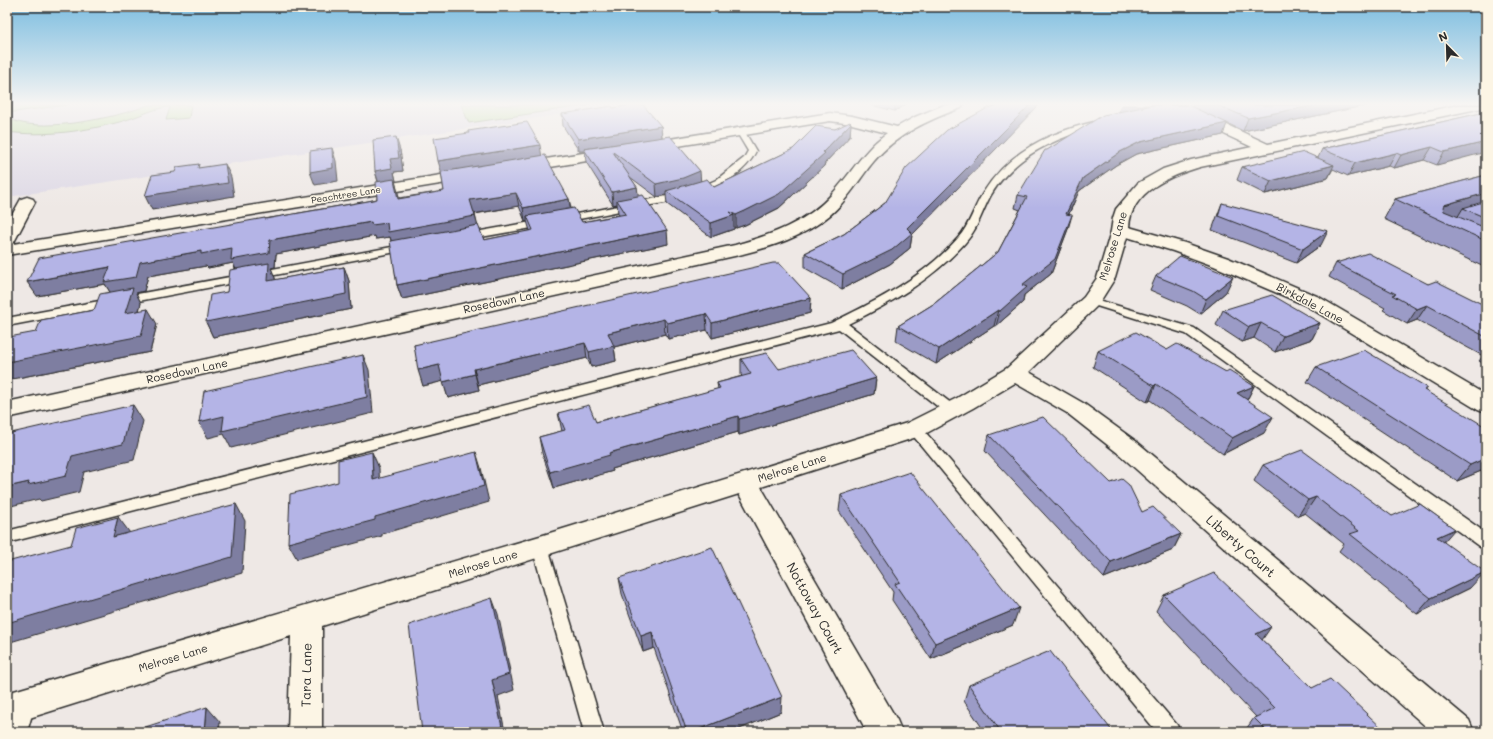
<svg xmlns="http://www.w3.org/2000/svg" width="1493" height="739" viewBox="0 0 1493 739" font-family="Mali,sans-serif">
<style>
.built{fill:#ddd8e5}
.green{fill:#b4da95;stroke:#708260}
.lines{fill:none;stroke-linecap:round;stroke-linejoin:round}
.service-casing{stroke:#2b2b2b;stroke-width:3}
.minor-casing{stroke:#2b2b2b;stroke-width:3}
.service{fill:#fcf5e5;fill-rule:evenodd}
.minor{fill:#fcf5e5;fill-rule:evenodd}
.wall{fill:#9b9bc6;stroke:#2b2b2b;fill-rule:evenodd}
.shaded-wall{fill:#7e7ea1;stroke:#2b2b2b}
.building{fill:#b4b4e6;stroke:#2b2b2b}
.labels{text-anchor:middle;stroke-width:3;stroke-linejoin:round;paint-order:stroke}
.far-street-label{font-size:9px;fill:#2b2b2b;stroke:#fcf5e5}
.street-label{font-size:11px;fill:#2b2b2b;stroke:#fcf5e5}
.near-street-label{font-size:13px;fill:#2b2b2b;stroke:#fcf5e5}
</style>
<rect width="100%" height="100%" fill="#eee8e5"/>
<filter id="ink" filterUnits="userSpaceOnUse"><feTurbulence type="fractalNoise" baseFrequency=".025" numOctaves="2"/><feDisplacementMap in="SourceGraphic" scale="8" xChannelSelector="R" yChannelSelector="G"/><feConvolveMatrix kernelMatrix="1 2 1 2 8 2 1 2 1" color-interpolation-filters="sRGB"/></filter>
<g filter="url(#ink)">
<path class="built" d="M7 105H623L7 197Z"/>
<path class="green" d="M7 105H66L7 113Z
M148 105H191L189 118 166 120 170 107H168C155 108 137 117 123 121 87 131 45 137 7 132V117C33 136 120 117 148 105Z
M461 105H589L469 123Z"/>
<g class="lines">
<defs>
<path id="service" d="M1098 121 1102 123 1101 125C1057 138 1015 154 991 195 982 211 978 229 965 243 933 279 891 303 848 324L956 407 958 410 956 413 951 415 946 413 839 329 7 543V531L831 323C877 301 924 277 958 238 970 225 974 207 983 193 1010 150 1050 132 1098 121Z
M737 129H743L756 151C746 173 719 188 697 195 677 202 655 204 634 208 578 220 521 230 464 240L459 237 464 234 593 211 691 191 716 180 744 158 748 151 736 131Z
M408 244 412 245 413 247 412 249 7 326V318Z
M1091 298 1194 328 1486 533V549L1480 547 1186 334 1087 303 1085 301 1087 299Z
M915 424 920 426 1177 725 1180 732H1157L910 432 908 429 910 426Z
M540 540 546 542 548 547 604 732H584L532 547 534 542Z
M25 695 32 697 35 704 27 732H7L18 697Z"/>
<path id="minor" d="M944 105H963L961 108C928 120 897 134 874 161 859 179 848 200 830 215 804 237 771 247 739 255L7 418V402L735 245C771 235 806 223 832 194 851 174 864 149 887 133L852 124 830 121 520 172 515 170 512 167 515 164 830 113 852 116 897 127 915 117Z
M1166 105H1184L1268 144 1458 105H1484L1482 108 1477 109 1200 167C1170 176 1131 191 1129 227L1185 243 1228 258 1319 297 1486 395V413L1478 410 1305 305 1214 266 1173 251 1127 237 1115 278 1098 305 1029 372 1083 403 1137 442 1469 720 1474 732H1432L1119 454 1067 413 1015 383 973 408 923 435 761 487 897 720 902 732H867L739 494 322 626V732H288L291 636 7 725V693L540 536 907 423 957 398 1007 368 1084 297 1097 278 1111 231 1113 218 1116 209 1138 183 1163 169 1191 160 1252 147 1168 108Z
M472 170 477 172 480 175 477 178 7 255V224L21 199 27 197 33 199 35 202 13 244Z"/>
</defs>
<use href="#service" class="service-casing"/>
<use href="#minor" class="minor-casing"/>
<use href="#service" class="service"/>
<use href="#minor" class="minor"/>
</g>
<path class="wall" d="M871 105H905L895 111Z
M1193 105H1368L1243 131 1227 123 1223 135 1136 154 1116 165 1079 191 1069 214 1068 229 1051 274 1024 295 1023 302 996 326H994L936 364 896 341 898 326 935 303 998 252 1020 210 1015 208 1018 195 1192 107Z
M613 108 661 126 662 137 701 181 714 187 835 129 851 123 850 136 825 163 824 166 779 208 745 225 736 228 734 227V229L711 237 667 204 666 195 657 197 630 177 637 187 638 196 668 244 402 299 397 285 391 241 390 237 376 239 375 236 276 254 275 267 271 268 275 278V280L344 267 349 281 351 309 213 337 206 322 227 292 235 269 233 263 208 268 206 266 148 276 144 291 136 293 141 303 139 311 157 324 150 352 7 380 36 332 94 310 110 292 105 284 37 296 265 219 368 201 377 199 378 182 375 171 400 150 403 171 394 172 396 181H395L399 198 444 191 441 172 468 133V131L542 156 569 199 571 208 582 222 619 215 618 213 617 204 613 205 586 162 585 151H579L563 126 562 114ZM519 206 525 221H527L530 231 484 240 477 225 475 214Z
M1481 113 1437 165 1424 160 1394 168 1389 166 1348 176 1333 169 1328 178 1265 194 1237 180 1242 167 1318 158 1322 149Z
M1486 175V268L1384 219 1395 199Z
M885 203 912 235 910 248 890 264 842 289 805 268V253L844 234Z
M1222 203 1321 245 1296 263 1212 230Z
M1336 263 1428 284 1486 306V365L1479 361 1483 356 1417 320 1407 324 1383 310 1385 308 1329 277Z
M1156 276 1226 292 1200 314 1187 306 1150 290Z
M811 298 810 313 712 338 707 330 668 339 665 334 614 347 616 361 591 367 587 358 478 385 479 390 448 398 443 381 423 386 414 345Z
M1223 310 1320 323 1312 339 1275 352 1254 338 1242 342 1216 325Z
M1167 350 1226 372 1254 386 1247 400 1264 433 1223 454 1150 400 1147 402 1093 367 1098 351Z
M741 359 779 369 876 378 874 394 739 435 738 432 612 469 613 471 554 488 542 453 539 437 562 431 558 413 596 422 718 389 717 383 742 376 741 375Z
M1316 367 1426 391 1486 469 1457 481 1307 382Z
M989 435 1142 512 1181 534 1173 550 1104 578 985 451Z
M1263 465 1392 516 1444 542 1470 588 1417 614 1339 551 1344 544 1305 513 1298 516 1254 481Z
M841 495 1013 625 931 659 892 600 893 592 839 511Z
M619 578 781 712 732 732H683L654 648 643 652 622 594Z
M1164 595 1262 640 1312 688 1386 732H1244L1254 718 1256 717 1156 611Z
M969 685 1113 732H985L964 701Z"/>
<path class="shaded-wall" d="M895 105H905L895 111Z
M1030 105H1039L912 235 910 248 890 264 842 289 843 274 907 228Z
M1121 105H1165L1118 115Z
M1317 105H1368L1243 131 1248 118Z
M851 123 850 136 825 163 824 166 779 208 745 225 736 228V215L823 152Z
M1227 123 1223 135 1136 154 1116 165 1079 191 1063 227 1066 214 1083 178 1120 152 1140 142Z
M661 126 662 138 584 149 585 151H579L578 139Z
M396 137 400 150 403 171 394 172 396 181H395L398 193 402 212 379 184 375 171 390 159Z
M1486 142V152L1437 165 1444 152Z
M540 145 542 158 442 174 438 161Z
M1432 147 1424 160 1394 168 1401 155Z
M332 148 336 161 338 181 315 185 310 172Z
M1396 153 1389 166 1348 176 1355 163Z
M225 164 231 177 234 196 152 210 145 196Z
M1334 165 1328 178 1265 194 1271 181Z
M700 171 701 185 666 191V195L657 197 656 184Z
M637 187 639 200H617V204L613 205 612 192Z
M516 193 519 206 473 214 470 200Z
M1486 193V209L1463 208 1457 218H1436L1444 205Z
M569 199 571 213 527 216V221H525L523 208Z
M734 215V229L711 237V223Z
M1072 215 1068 229 1051 274 1024 295 1023 302 996 326 1000 311 1022 285Z
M475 216 479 230 393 246 390 237 376 239 375 236 276 254 275 267 271 268 275 278 274 296 238 274 233 263 208 268 206 266 148 276 144 291 136 293 141 303 134 328 113 297 105 284 37 296 27 282 201 251 270 240 371 222 387 223Z
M667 230 668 244 402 299 397 285Z
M1328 231 1321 245 1296 263 1303 249Z
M344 267 349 281 351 309 213 337 206 322Z
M1233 277 1226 292 1200 314 1206 299Z
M811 298 810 313 712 338V323Z
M1427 305 1417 320 1407 324 1417 309Z
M148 309 157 324 150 352 7 380V362Z
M998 310 994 326 936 364 939 349Z
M706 314 707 330 668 339 667 323Z
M664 319 665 334 614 347 616 361 591 367 589 352 608 333Z
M1261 323 1254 338 1242 342 1249 327Z
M1320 323 1312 339 1275 352 1283 336Z
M585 343 587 358 478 385 474 369Z
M363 355 369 370 373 413 231 448 224 434 208 438 199 422Z
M439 365 444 381 423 386 418 370Z
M475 374 479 390 448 398 443 382Z
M876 378 874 394 739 435V419Z
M1156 384 1150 400 1147 402 1154 386Z
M1254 386 1246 402 1237 393Z
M133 405 143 421 134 460 84 472 79 492 41 501 39 499 7 507V487L29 482 72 456Z
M738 416V432L612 469 613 471 554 488 550 472 609 453Z
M1273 417 1264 433 1223 454 1232 438Z
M372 452 379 468 380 496 373 480Z
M476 452 481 468 489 502 382 534V536L297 559 288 543 375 517Z
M1486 458V469L1457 481 1470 465Z
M1316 497 1305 513 1298 516 1308 500Z
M236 504 245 521 242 573 7 643V623Z
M118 517 130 533 113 537Z
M1455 529 1441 545 1437 537Z
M1181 534 1173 550 1104 578 1111 562Z
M1485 572 1470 588 1417 614 1431 598Z
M492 598 498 614 514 690 498 696 505 732H503L492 680Z
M1019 608 1013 625 931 659 935 643Z
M1271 627 1260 643 1256 634Z
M652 632 654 648 643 652 641 636Z
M782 697 781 712 732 732H692Z
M207 707 220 722 219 732H205Z"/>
<path class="building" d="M631 105H643L661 126 578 139 562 114 612 106 613 108Z
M999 105H1030L907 228 912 233 892 250 843 274 805 253 844 234 885 203 906 168 947 130 988 108Z
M1153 105H1188L1227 123 1140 142 1120 152 1083 178 1066 214 1072 215 1055 259 1022 285 1027 287 1000 311 998 310 939 349 898 326 935 303 998 252 1027 197 1018 195 1045 150H1047L1103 115Z
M1217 105H1317L1248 118Z
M1481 113 1486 115V142L1444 152 1432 147 1401 155 1396 153 1355 163 1322 149Z
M527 122 540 145 438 161 434 138 469 133 468 131Z
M850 122 851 123 823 152 825 153 779 194 745 211 736 215 730 212 734 215 711 223 666 191 707 179 714 187 793 149 816 126 835 129Z
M670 136 700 171 683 178 656 184 613 152 637 187 612 192 584 149Z
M396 137 399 158 390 159 392 168 375 171 373 140Z
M332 148 333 168 310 172V151Z
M1304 152 1334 165 1271 181 1242 167Z
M545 155 569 199 523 208 516 193 470 200 475 216 388 232 387 223 372 225 371 222 270 240 269 253 231 260 232 248 201 254V251L140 262 136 277 104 282 110 267 27 282 39 258 265 218V219L368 201 377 199 376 182 394 179 398 199 444 191 441 172Z
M199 164 198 168 225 164 228 183 145 196 152 175 175 172 177 167Z
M1486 175V193L1444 205 1443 207 1444 211 1486 228V241L1395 199Z
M643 195 667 230 397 285 390 241 478 225 484 240 533 230 527 216 574 208 582 222 626 214 617 200Z
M1486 201V218L1463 208Z
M1222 203 1328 231 1303 249 1218 216Z
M1368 253 1428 284 1436 281 1486 306V337L1427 305 1417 309 1392 295 1396 294 1336 263Z
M1180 256 1233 277 1206 299 1193 291 1156 276Z
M269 263 268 281 344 267 346 294 206 322 210 295 227 292 230 270Z
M773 263H779L811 298 712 323 706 314 667 323 664 319 608 333 614 346 589 352 585 343 474 369 475 374 443 382 439 365 418 370 414 345Z
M133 288 125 313 148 309 141 336 7 362V342L9 337 36 332 41 320 94 310 100 294Z
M1272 295 1320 323 1283 336 1261 323 1249 327 1223 310Z
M1136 332 1167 350 1177 344 1226 372 1229 370 1254 386 1237 393 1273 417 1232 438 1156 384 1154 386 1098 351Z
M851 350 876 378 739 419 738 416 609 453 610 455 550 472 539 437 565 430 558 413 589 405 596 422 720 388 717 383 751 374 741 359 767 353 779 369Z
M1364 350 1428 388 1424 390 1486 427V458L1470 465 1316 367Z
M363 355 367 397 222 431 224 416 199 422 204 391Z
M133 405 123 444 72 456 66 476 28 485 29 482 7 487V434Z
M1043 417 1111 483 1122 479 1129 485 1142 512 1153 507 1181 534 1111 562 989 435Z
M1302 450 1392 516 1420 504 1455 529 1437 537 1485 572 1431 598 1350 534 1359 531 1316 497 1308 500 1263 465Z
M372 452 373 480 476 452 484 486 375 517V520L288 543 290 494 338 482V460Z
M910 472 1019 608 935 643 895 584 900 582 841 495Z
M236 504 232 557 7 623V562L71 545 76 528 118 517 113 537Z
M712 547 782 697 692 732H687L652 632 641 636 619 578Z
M1214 573 1271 627 1256 634 1312 688 1330 679 1386 732H1268L1254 718 1275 708 1164 595Z
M492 598 509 674 492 680 503 732H422L409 625Z
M1050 651 1113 732H1001L969 685Z
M207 707 205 732H130Z"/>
</g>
<linearGradient id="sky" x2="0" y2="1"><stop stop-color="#7cbde0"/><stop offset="0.5" stop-color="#f7f5f3"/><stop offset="1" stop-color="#f7f5f3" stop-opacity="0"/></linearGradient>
<rect width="1493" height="208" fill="url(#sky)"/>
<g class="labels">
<g class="far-street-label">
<text transform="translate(346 195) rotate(-9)" y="3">Peachtree Lane</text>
</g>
<g class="street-label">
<text transform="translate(1113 246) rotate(-73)" y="4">Melrose Lane</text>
<text transform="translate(504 301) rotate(-12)" y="4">Rosedown Lane</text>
<text transform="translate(1310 303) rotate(28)" y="4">Birkdale Lane</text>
<text transform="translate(187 371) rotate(-12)" y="4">Rosedown Lane</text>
<text transform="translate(792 468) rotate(-18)" y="4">Melrose Lane</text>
<text transform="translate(483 564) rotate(-17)" y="4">Melrose Lane</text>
<text transform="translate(173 658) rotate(-17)" y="4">Melrose Lane</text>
</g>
<g class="near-street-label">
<text transform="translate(1241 546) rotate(41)" y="5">Liberty Court</text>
<text transform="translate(815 608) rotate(61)" y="5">Nottoway Court</text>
<text transform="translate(306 675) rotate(-89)" y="5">Tara Lane</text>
</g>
</g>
<rect width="1493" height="739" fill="none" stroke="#fcf5e5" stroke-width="24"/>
<rect x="12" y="12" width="1469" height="715" fill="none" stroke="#2b2b2b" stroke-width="1.5" filter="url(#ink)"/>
<g transform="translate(1447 46) rotate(337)" stroke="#fcf5e5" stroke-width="3" paint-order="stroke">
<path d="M0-3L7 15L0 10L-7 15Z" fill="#2b2b2b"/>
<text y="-6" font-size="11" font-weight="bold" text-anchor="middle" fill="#2b2b2b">N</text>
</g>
</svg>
